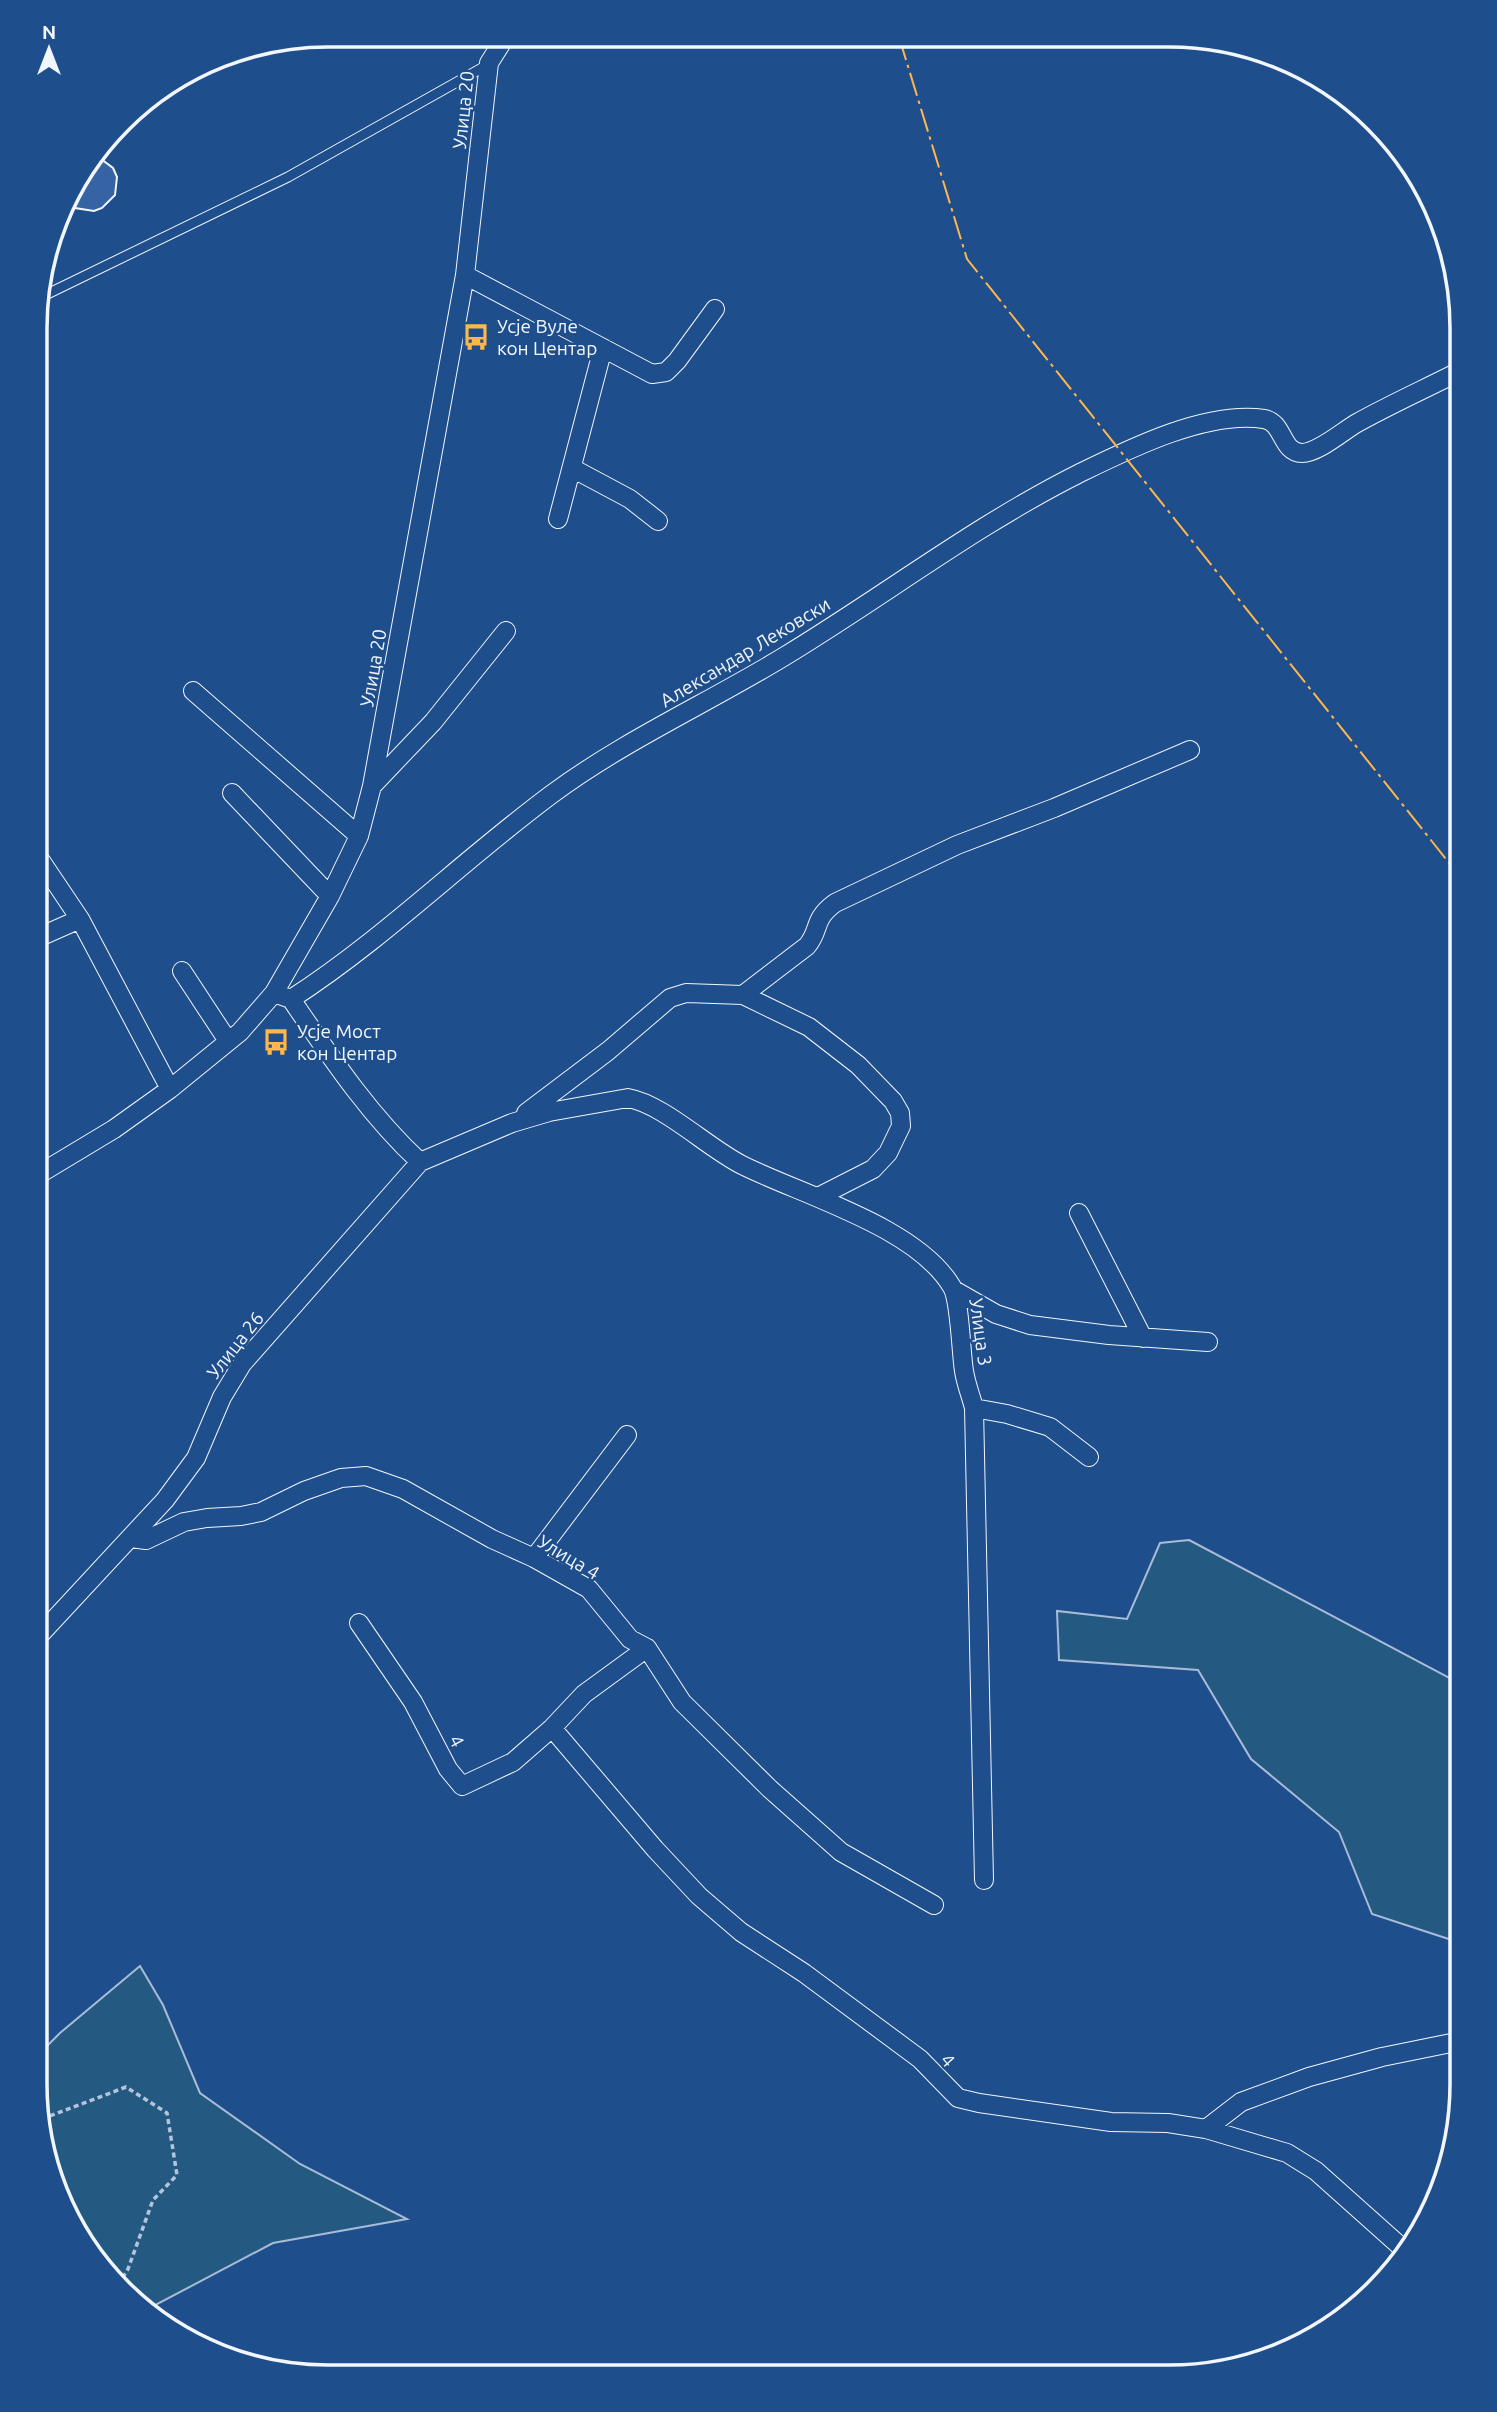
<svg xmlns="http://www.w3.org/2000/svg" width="1497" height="2412" viewBox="0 0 1497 2412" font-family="Ubuntu,sans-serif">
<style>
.green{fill:#245a82;stroke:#a8bbd7;stroke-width:2}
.building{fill:#3563a3;stroke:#f2f6ff;stroke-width:2}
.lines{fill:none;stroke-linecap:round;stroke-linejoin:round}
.service-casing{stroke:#f2f6ff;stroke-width:11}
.minor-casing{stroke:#f2f6ff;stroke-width:20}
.path{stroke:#b3c4dc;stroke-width:3.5;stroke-dasharray:5 3.5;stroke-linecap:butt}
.service{stroke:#1f4e8c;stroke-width:9}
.minor{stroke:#1f4e8c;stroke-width:18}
.power{stroke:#ffb74d;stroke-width:2;stroke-dasharray:24 5 3.5 5;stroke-linecap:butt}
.labels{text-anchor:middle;stroke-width:5;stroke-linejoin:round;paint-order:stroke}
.street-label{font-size:19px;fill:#f2f6ff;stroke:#1f4e8c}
.poi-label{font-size:19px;fill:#f2f6ff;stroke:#1f4e8c;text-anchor:start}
.rim{fill:none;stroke:#f2f6ff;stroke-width:3.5}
</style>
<rect width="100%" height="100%" fill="#1f4e8c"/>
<path class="green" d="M1189 1540 1461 1684V1943L1372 1914 1339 1832 1251 1759 1198 1670 1059 1660 1057 1611 1127 1619 1160 1543Z
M140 1966 163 2005 200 2093 300 2164 407 2219 273 2243 144 2311 95 2262 57 2196 35 2084V2058L60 2033Z"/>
<path class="building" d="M97 156 113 168 117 177 115 195 102 208 94 211 75 208 65 198Z"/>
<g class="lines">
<defs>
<path id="service" d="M37 299 288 177 489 64"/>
<path id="minor" d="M465 275 652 374 666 372 677 361 715 309
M572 468 630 499 658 521
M558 519 603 348
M193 691 359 836
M372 786 433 722 506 631
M232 793 330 896
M37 855 80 919 170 1089
M37 938 80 919
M182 971 228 1041
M274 993 291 999C384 939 463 860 552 794 625 740 708 703 785 656 884 596 976 525 1080 473 1129 449 1207 410 1264 419 1284 422 1281 453 1302 453 1318 453 1343 431 1357 423 1391 404 1427 388 1462 370
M743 995 807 946C821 929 812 920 835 903L957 845 1054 808 1190 750
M291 999C330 1056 369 1115 420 1162
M526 1113 608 1051 670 998 686 993 743 995 809 1027 858 1065 893 1101 900 1113 901 1126 888 1153 873 1169 818 1197
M36 1176 114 1129 170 1089 240 1032 274 993 330 896 359 836 372 786 465 275 489 63 506 36
M1079 1213 1143 1338
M954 1290 996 1314 1030 1325 1109 1335 1208 1342
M974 1408 1007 1414 1050 1427 1089 1457
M131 1538 146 1540 184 1522 207 1518 241 1516 261 1512 304 1491 341 1478 366 1476 403 1489 492 1539 534 1558 589 1589 630 1639 647 1648 682 1702 770 1789 841 1852 934 1905
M534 1558 627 1435
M359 1623 413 1702 448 1769 462 1786 513 1762 552 1728 584 1694 647 1648
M36 1639 165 1500 196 1458 222 1397 242 1364 420 1162 512 1123 549 1112 628 1098C663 1104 708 1148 742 1165 802 1195 917 1227 952 1287 960 1300 961 1353 964 1371 966 1384 971 1396 974 1408L984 1880
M552 1728 655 1849 699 1896 741 1932 804 1973 920 2059 958 2098 979 2103 1111 2122 1168 2123 1206 2129 1287 2153 1316 2171 1400 2246 1405 2256
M1206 2129 1241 2102 1309 2077 1382 2057 1461 2041"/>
</defs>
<use href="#service" class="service-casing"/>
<use href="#minor" class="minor-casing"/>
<path class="path" d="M42 2119 126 2087 167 2113 177 2175 153 2200 128 2269 118 2285"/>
<use href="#service" class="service"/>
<use href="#minor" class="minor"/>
<path class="power" d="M899 37 967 259 1462 879"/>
</g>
<defs>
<symbol id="bus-bare" viewBox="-9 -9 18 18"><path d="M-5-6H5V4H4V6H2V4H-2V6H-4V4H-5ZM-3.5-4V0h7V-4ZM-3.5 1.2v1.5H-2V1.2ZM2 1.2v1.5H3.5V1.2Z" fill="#ffb74d" stroke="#1f4e8c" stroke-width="2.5" paint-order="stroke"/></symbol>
</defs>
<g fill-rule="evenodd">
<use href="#bus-bare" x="457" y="318" width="38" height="38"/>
<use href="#bus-bare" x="257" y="1023" width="38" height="38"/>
</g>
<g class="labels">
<g class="street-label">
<text transform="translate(463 110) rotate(-84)" y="7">Улица 20</text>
<text transform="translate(745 652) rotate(-31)" y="7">Александар Лековски</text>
<text transform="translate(373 668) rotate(-80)" y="7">Улица 20</text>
<text transform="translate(981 1332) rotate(82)" y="7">Улица 3</text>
<text transform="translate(235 1345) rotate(-52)" y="7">Улица 26</text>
<text transform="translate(569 1557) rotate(31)" y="7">Улица 4</text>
<text transform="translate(457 1741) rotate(62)" y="7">4</text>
<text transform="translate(948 2060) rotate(48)" y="7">4</text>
</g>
<g class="poi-label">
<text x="497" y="333">Усје Вуле<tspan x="497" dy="22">кон Центар</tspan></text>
<text x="297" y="1038">Усје Мост<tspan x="297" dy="22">кон Центар</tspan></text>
</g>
</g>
<path d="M0 0H1497V2412H0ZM328 47H1169A281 281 0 0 1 1450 328V2084A281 281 0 0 1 1169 2365H328A281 281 0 0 1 47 2084V328A281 281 0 0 1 328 47Z" fill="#1f4e8c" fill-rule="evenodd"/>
<path class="rim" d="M328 47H1169A281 281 0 0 1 1450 328V2084A281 281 0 0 1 1169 2365H328A281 281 0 0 1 47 2084V328A281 281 0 0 1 328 47Z"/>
<g transform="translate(49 49)" stroke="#1f4e8c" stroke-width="5" paint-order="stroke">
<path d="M0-5L12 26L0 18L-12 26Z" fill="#f2f6ff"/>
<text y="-10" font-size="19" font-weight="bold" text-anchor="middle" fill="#f2f6ff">N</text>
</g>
</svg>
